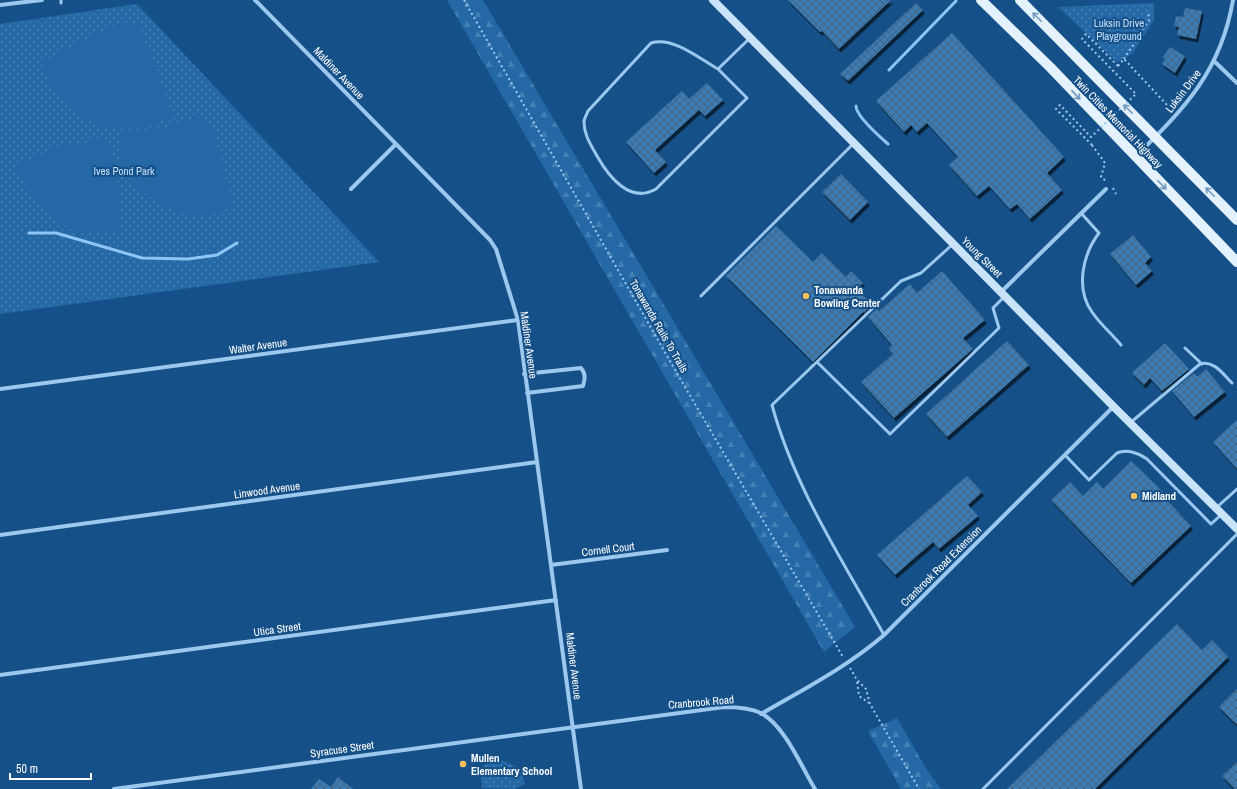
<svg xmlns="http://www.w3.org/2000/svg" width="1237" height="789" viewBox="0 0 1237 789" font-family="'Archivo Narrow',sans-serif">
<style>
.green{fill:url(#green-dots)}
.forest{fill:url(#forest-firs)}
.pitch{fill:#2469a6}
.lines{fill:none;stroke-linecap:round;stroke-linejoin:round}
.stream{stroke:#8ec5f2;stroke-width:3}
.building{fill:url(#building-cross-hatch);filter:url(#shadow)}
.path{stroke:#9cc8ef;stroke-width:2;stroke-dasharray:2 3;stroke-linecap:butt}
.lane{stroke:#9cc8ef;stroke-width:3}
.street{stroke:#9cc8ef;stroke-width:4}
.secondary{stroke:#c9e3fa;stroke-width:8}
.primary{stroke:#e4f1ff;stroke-width:10}
.path-bridge{stroke:#9cc8ef;stroke-width:2;stroke-dasharray:2 3;stroke-linecap:butt}
.oneway{stroke:#7299be}
.poi-dot{fill:#ffc15a;stroke:#155188;stroke-width:1.5}
.labels{text-anchor:middle;stroke-width:4;stroke-linejoin:round;paint-order:stroke}
.park-label{font-size:11px;fill:#c2e0fb;stroke:#155188}
.street-label{font-size:11px;fill:#fff;stroke:#155188}
.poi-label{font-size:11px;font-weight:bold;fill:#fff;stroke:#155188;text-anchor:start}
</style>
<defs>
<pattern id="green-dots" width="8" height="8" patternUnits="userSpaceOnUse"><rect width="8" height="8" fill="#2469a6"/><path d="M2 2h.1M6 6h.1" fill="none" stroke="#4580b3" stroke-width="1.8" stroke-linecap="round"/></pattern>
<pattern id="forest-firs" width="22" height="20" patternUnits="userSpaceOnUse"><rect width="22" height="20" fill="#2469a6"/><path d="M5 1l3.5 6h-7zM16 11l3.5 6h-7z" fill="#4580b3"/></pattern>
<pattern id="building-cross-hatch" width="8" height="8" patternUnits="userSpaceOnUse"><rect width="8" height="8" fill="#3d7bb2"/><path d="M0 0l8 8M0 8l8-8" fill="none" stroke="#44647f"/></pattern>
<filter id="shadow"><feDropShadow dx="2" dy="3.5" stdDeviation="0" flood-color="#0009"/></filter>
</defs>
<rect width="100%" height="100%" fill="#155188"/>
<path class="green" d="M1154 3V20L1132 54 1117 62 1058 7Z
M137 4 379 262 0 314V24Z
M499 759 519 768 525 784 515 789 482 788 481 768 489 762Z"/>
<path class="forest" d="M447 0H483L855 627 824 652Z
M897 718 927 770 941 789H901L868 731Z"/>
<path class="pitch" d="M128 21 139 25 173 115C163 119 151 125 141 127 107 133 73 120 55 91 50 83 46 72 42 63L96 34Z
M197 117 210 123 220 152 232 208C224 210 216 213 208 214 172 218 126 190 119 153 118 147 120 140 120 134L164 129Z
M104 139 109 141 117 174 121 232C105 232 77 232 63 225 42 213 28 187 15 167L59 147Z"/>
<g class="lines">
<path class="stream" d="M889 70 956 1
M856 106C856 116 880 137 888 144
M29 233H56L142 258 188 259 217 255 237 243"/>
</g>
<path class="building" d="M788 0H891L839 49 822 31 820 32Z
M916 3 923 10 848 81 840 74Z
M1185 8 1202 11 1196 39 1177 35 1179 27 1174 26 1176 16 1183 17Z
M952 33 1064 157 1047 173 1062 190 1030 219 1017 204 1010 209 989 186 977 196 949 165 958 157 927 123 917 132 911 125 904 132 876 101Z
M1170 47 1185 56 1175 73 1162 64 1165 59 1163 57Z
M707 83 723 100 705 116 699 110 655 150 666 162 654 173 626 142 682 91 689 99Z
M841 174 868 202 850 220 822 192Z
M776 226 813 262 822 253 846 277 851 271 863 283 857 289 872 304 864 313 863 312 813 362 726 276Z
M1133 235 1151 257 1145 263 1152 271 1136 285 1110 254Z
M942 271 985 320 963 338 973 349 894 418 861 382 893 354 889 349 892 345 868 317 877 309 879 311 910 284 917 293Z
M1007 341 1029 365 947 437 926 414Z
M1165 343 1189 369 1162 391 1150 378 1144 385 1132 373Z
M1206 369 1225 392 1194 417 1172 391 1194 373 1197 377Z
M1237 420V469L1213 442Z
M1131 461 1169 498 1167 500 1191 526 1131 583 1051 500 1070 482 1083 496 1097 482 1103 489Z
M967 476 982 492 968 505 978 516 939 549 933 542 895 575 877 555Z
M1177 624 1202 650 1212 640 1228 657 1095 789H1007Z
M1237 689V725L1219 707Z
M1237 762V789H1235L1222 776Z
M338 777 353 789H311L319 779 331 787Z"/>
<g class="lines">
<path class="path" d="M464 0 671 363 843 657
M1124 59 1149 20 1148 11
M1118 66 1124 59 1168 106
M1092 145 1105 163 1101 177 1107 182
M1113 188 1116 194
M850 668 857 680 866 689 870 704 919 789
M857 682 859 696 869 703"/>
<path class="lane" d="M61 0V3
M718 69C700 59 673 36 651 43L588 111C587 114 584 118 584 122 584 135 591 145 597 156 609 177 630 204 656 189L747 98 718 69 750 38
M1081 213 1099 233C1083 254 1075 288 1092 312 1100 324 1112 334 1121 345
M701 296 854 143
M1185 348 1202 364
M817 362 890 434 999 328 993 308 1004 297
M1130 423 1200 364C1214 360 1223 374 1232 383
M1065 455 1089 480 1117 453C1127 449 1139 453 1147 459L1211 524 1222 514
M1216 508 1237 489
M884 635C843 561 794 487 772 405L901 281 921 273 953 244
M983 789 1237 534"/>
<path class="street" d="M255 0 490 240 496 249 518 320 581 789
M0 5 42 0
M1214 61 1237 83
M1136 156C1185 108 1221 71 1233 0
M351 189 396 144
M1001 292 1106 189
M524 374 581 368C586 374 585 379 583 386L527 393
M0 389 518 320
M0 535 537 462
M551 565 667 550
M0 675 556 600
M761 714C804 689 847 667 884 635L1113 407
M114 789 724 707C736 707 750 708 761 713 785 726 801 766 815 789"/>
<path class="secondary" d="M713 0 1114 407 1237 529"/>
<path class="primary" d="M981 0 1050 67 1237 262
M1020 0 1237 220"/>
<path class="path-bridge" d="M1092 145 1056 109 1060 105 1091 137 1136 94 1082 39 1086 34 1118 66"/>
</g>
<defs><path id="oneway-shaft" d="M-6 0H5M1.5-3L5.5 0L1.5 3" fill="none" stroke-width="1.6" stroke-linecap="round" stroke-linejoin="round"/></defs>
<g class="oneway">
<use href="#oneway-shaft" transform="translate(1037 17) rotate(-135)"/>
<use href="#oneway-shaft" transform="translate(1076 95) rotate(47)"/>
<use href="#oneway-shaft" transform="translate(1128 109) rotate(-135)"/>
<use href="#oneway-shaft" transform="translate(1162 185) rotate(46)"/>
<use href="#oneway-shaft" transform="translate(1210 192) rotate(-135)"/>
</g>
<g class="poi-dot">
<circle cx="806" cy="296" r="4"/>
<circle cx="1134" cy="496" r="4"/>
<circle cx="463" cy="764" r="4"/>
</g>
<g class="labels">
<g class="park-label">
<text x="1119" y="27">Luksin Drive<tspan x="1119" dy="13">Playground</tspan></text>
<text x="124" y="175">Ives Pond Park</text>
</g>
<g class="street-label">
<text transform="translate(339 73) rotate(46)" y="4">Maldiner Avenue</text>
<text transform="translate(1183 91) rotate(-53)" y="4">Luksin Drive</text>
<text transform="translate(1118 122) rotate(46)" y="4">Twin Cities Memorial Highway</text>
<text transform="translate(982 257) rotate(45)" y="4">Young Street</text>
<text transform="translate(659 326) rotate(60)" y="4">Tonawanda Rails To Trails</text>
<text transform="translate(529 345) rotate(82)" y="4">Maldiner Avenue</text>
<text transform="translate(258 346) rotate(-8)" y="4">Walter Avenue</text>
<text transform="translate(267 490) rotate(-8)" y="4">Linwood Avenue</text>
<text transform="translate(608 549) rotate(-7)" y="4">Cornell Court</text>
<text transform="translate(941 566) rotate(-45)" y="4">Cranbrook Road Extension</text>
<text transform="translate(277 629) rotate(-8)" y="4">Utica Street</text>
<text transform="translate(574 666) rotate(83)" y="4">Maldiner Avenue</text>
<text transform="translate(701 702) rotate(-5)" y="4">Cranbrook Road</text>
<text transform="translate(342 749) rotate(-8)" y="4">Syracuse Street</text>
</g>
<g class="poi-label">
<text x="814" y="294">Tonawanda<tspan x="814" dy="13">Bowling Center</tspan></text>
<text x="1142" y="500">Midland</text>
<text x="471" y="762">Mullen<tspan x="471" dy="13">Elementary School</tspan></text>
</g>
</g>
<path d="M10 773v6h81v-6" fill="none" stroke="#ffffff" stroke-width="2"/>
<text x="16" y="773" font-size="12" fill="#ffffff" stroke="#155188" stroke-width="3" paint-order="stroke">50 m</text>
</svg>
